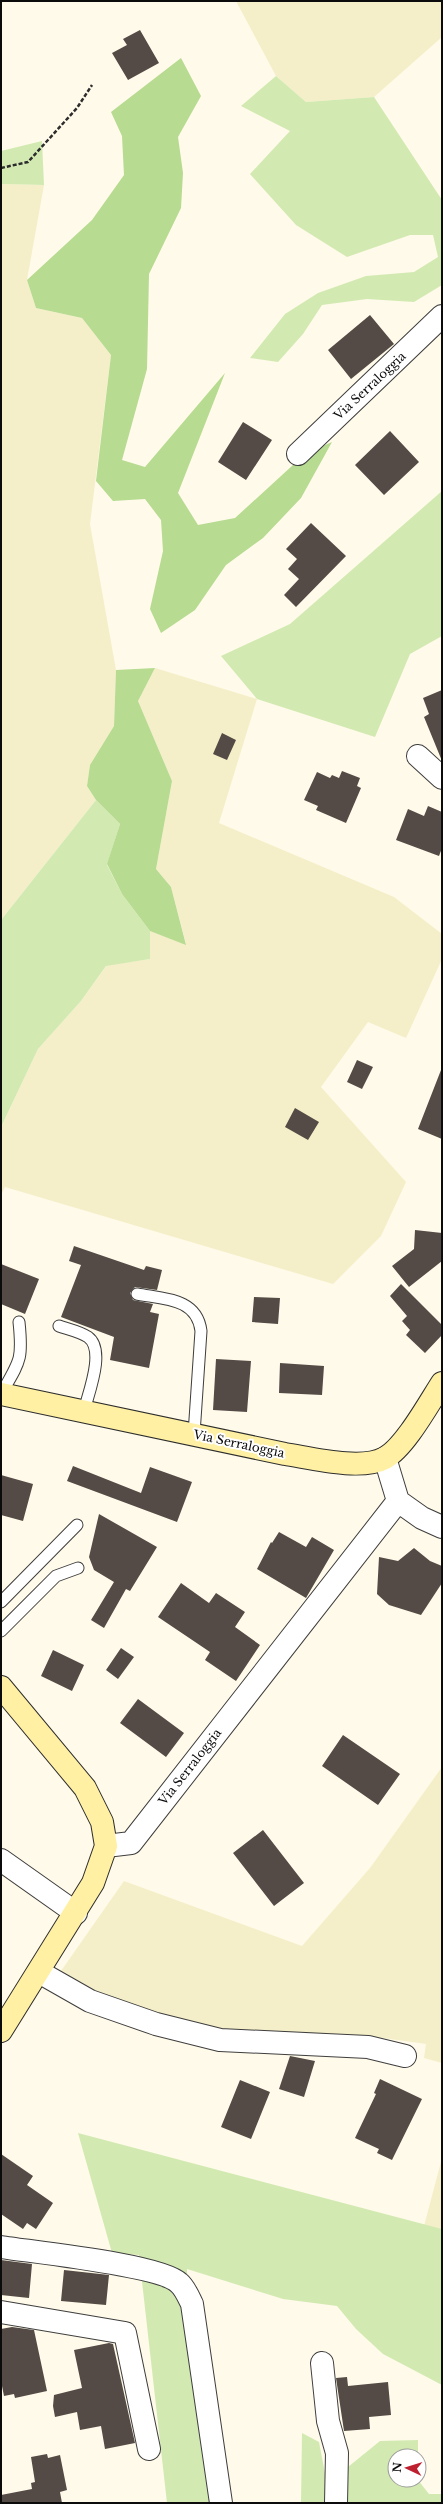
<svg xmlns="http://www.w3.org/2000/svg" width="443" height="2504" viewBox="0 0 443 2504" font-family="'Libre Baskerville',serif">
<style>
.farmland{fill:#f5efc9}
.green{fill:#d2eab2}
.forest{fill:#b6db91}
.building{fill:#544b47}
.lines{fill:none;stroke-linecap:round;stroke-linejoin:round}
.service-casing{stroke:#3e3e3e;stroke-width:13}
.minor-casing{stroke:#3e3e3e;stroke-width:24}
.tertiary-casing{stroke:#3e3e3e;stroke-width:24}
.secondary-casing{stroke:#2d2d2d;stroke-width:24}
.path{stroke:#2d2d2d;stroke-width:2.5;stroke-dasharray:4 2;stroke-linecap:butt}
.service{stroke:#fff;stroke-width:11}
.minor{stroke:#fff;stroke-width:22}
.tertiary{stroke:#fff;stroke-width:22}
.secondary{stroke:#fff0a4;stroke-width:22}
.labels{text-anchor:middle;stroke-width:4;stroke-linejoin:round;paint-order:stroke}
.street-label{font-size:12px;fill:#0b0b0b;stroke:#fff}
</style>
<rect width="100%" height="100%" fill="#fffae9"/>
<path class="farmland" d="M236 1H442V37L374 97 306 102 276 76Z
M1 184 44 185 27 280 36 308 82 318 111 355 90 524 116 670 114 726 90 765 87 786 96 800 1 920Z
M155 668 257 699 219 823 394 897 442 934V959L406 1038 368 1022 321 1087 406 1182 381 1236 333 1284 5 1187 1 1195V1127L38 1049 81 1001 107 965 150 959V931L186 944 171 887 156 869 172 781 138 701Z
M442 1767V2063L424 2058 426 2044 369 2036 225 2030 160 2016 94 1992 61 1971 124 1881 302 1946 370 1868Z
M442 2158V2229L424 2226Z"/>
<path class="green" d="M276 76 306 102 374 97 442 200V285L414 302 367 299 322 305 303 334 278 362 250 358 285 314 318 293 366 276 414 272 438 257 433 235H410L347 257 296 225 250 174 290 131 241 106Z
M42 141 44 185 1 184V151Z
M442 491V636L410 654 375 737 257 699 221 656 290 624Z
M96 800 120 824 107 865 122 894 150 931V959L106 966 81 1001 38 1049 1 1127V920Z
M78 2133 442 2229V2385L383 2354 356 2329 337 2306 283 2299 187 2269 188 2350 214 2503H167L139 2255 112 2253Z
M302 2433 319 2442 327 2484 380 2441 418 2440V2456H395V2480H418L429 2494H442V2503H301Z"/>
<path class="forest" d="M181 58 201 96 178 137 183 173 181 208 149 274 147 369 122 460 145 467 225 373 178 493 198 525 235 518 305 454 332 442 301 498 263 538 226 565 195 610 161 633 150 609 163 551 161 520 145 499 113 501 96 481 111 355 82 318 36 308 27 280 92 220 124 175 122 136 111 112Z
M155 668 138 701 172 781 156 869 171 887 186 945 150 931 122 894 107 864 120 824 96 800 87 786 90 765 114 726 116 670Z"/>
<path class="building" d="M140 30 159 63 128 80 112 53 127 45 123 39Z
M370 315 394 344 351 379 328 350Z
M243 422 272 440 246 480 218 462Z
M390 431 419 462 384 495 355 465Z
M311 523 346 556 296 607 284 595 299 579 288 569 297 559 286 549Z
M442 690V761L424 717 429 714 423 698Z
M222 733 236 740 227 760 213 754Z
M342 771 360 778 357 786 361 788 346 823 316 810 318 806 304 800 317 772 330 778 332 775 339 778Z
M428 806 442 812V848L439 856 396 840 408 809 424 816Z
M357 1060 373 1067 362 1089 347 1082Z
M441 1070H442V1139L418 1129Z
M295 1108 319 1122 308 1140 285 1127Z
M415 1230 442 1233V1261L409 1287 392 1266 414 1249Z
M74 1246 144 1270 146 1266 162 1270 157 1290 135 1287 130 1293 133 1300 153 1304 150 1312 159 1314 149 1368 110 1360 114 1337 61 1317 81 1265 69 1261Z
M1 1264 39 1279 25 1314 1 1304Z
M401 1284 442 1325V1335L425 1353 406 1335 410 1330 402 1321 407 1316 390 1296Z
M254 1297 280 1298 278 1324 252 1322Z
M216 1359 251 1361 247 1412 213 1410Z
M280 1363 324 1366 322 1395 279 1393Z
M73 1466 141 1493 150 1467 192 1482 177 1522 67 1481Z
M1 1475 33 1484 23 1521 1 1515Z
M99 1514 157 1547 130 1591 126 1589 104 1628 91 1620 114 1582 94 1570 89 1557Z
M279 1532 306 1547 312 1537 334 1550 306 1598 257 1569 271 1542 272 1543Z
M414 1548 430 1561 442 1566V1583L421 1615 389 1605 377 1594 379 1557 398 1561Z
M181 1583 209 1603 216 1593 245 1612 235 1627 260 1645 236 1681 205 1660 210 1652 158 1617Z
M121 1648 134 1657 118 1679 106 1670Z
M53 1650 84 1665 72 1691 41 1676Z
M138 1699 184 1733 166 1757 120 1723Z
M343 1735 400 1774 378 1805 322 1766Z
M263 1830 304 1883 274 1906 233 1853Z
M290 2056 315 2061 304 2097 279 2089Z
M380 2079 422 2099 392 2160 377 2153 379 2149 355 2138 376 2094 374 2093Z
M240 2080 270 2092 251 2139 221 2127Z
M1 2154 33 2176 27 2185 53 2203 36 2229 27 2223 23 2229 1 2214Z
M1 2260 32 2264 29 2298 1 2295Z
M64 2270 109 2275 106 2305 61 2301Z
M12 2327 34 2330 47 2391 15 2398 14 2394 4 2396 1 2381V2329Z
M109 2343 113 2344 135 2443 105 2449 101 2426 80 2430 77 2412 55 2417 53 2406 54 2395 82 2388 74 2350Z
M347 2377 348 2386 388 2382 391 2415 369 2417 370 2429 344 2431 336 2378Z
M47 2454 48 2458 60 2455 67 2490 60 2492 62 2503H2L1 2495 32 2489 31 2483 35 2482 31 2457Z"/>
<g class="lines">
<defs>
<path id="service" d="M137 1294C164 1299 197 1298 201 1331L194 1434
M59 1326C68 1329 81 1332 88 1337 106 1350 88 1394 84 1411
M1 1394C20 1361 23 1360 19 1322
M1 1602 77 1525
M1 1631 56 1576 78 1568"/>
<path id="minor" d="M298 454 442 316
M418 756 442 778
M385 1458 398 1501 422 1518 442 1527
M106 1846 131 1843 398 1501
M39 1972 90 2001 156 2024 220 2040 368 2047 405 2056
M1 2247C33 2252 161 2265 179 2283 185 2288 189 2298 192 2304L221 2503
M1 2312 125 2333 149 2449
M322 2363 328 2421 337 2453 336 2503"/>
<path id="tertiary" d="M1 1860 76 1913"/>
<path id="secondary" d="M1 1394 285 1454C311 1458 361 1471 385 1458 405 1447 429 1403 442 1383
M1 1687 85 1788 102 1822 106 1846 93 1883 1 2031"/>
</defs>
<use href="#service" class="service-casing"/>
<use href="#minor" class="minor-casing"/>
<use href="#tertiary" class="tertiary-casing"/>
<use href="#secondary" class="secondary-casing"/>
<path class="path" d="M1 168 28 162 77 108 92 85"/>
<use href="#service" class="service"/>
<use href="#minor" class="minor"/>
<use href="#tertiary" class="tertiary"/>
<use href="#secondary" class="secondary"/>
</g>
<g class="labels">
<g class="street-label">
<text transform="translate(370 386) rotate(-43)" y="4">Via Serraloggia</text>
<text transform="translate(239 1444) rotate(12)" y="4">Via Serraloggia</text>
<text transform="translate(190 1767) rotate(-52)" y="4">Via Serraloggia</text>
</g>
</g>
<rect width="443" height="2504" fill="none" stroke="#0b0b0b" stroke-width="4"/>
<g transform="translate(407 2468) rotate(274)"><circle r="19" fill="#ffffff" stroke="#9d9d9d"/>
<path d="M0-3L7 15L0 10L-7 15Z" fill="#be202f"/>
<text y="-6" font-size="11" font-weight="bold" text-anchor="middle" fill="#0b0b0b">N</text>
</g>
</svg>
